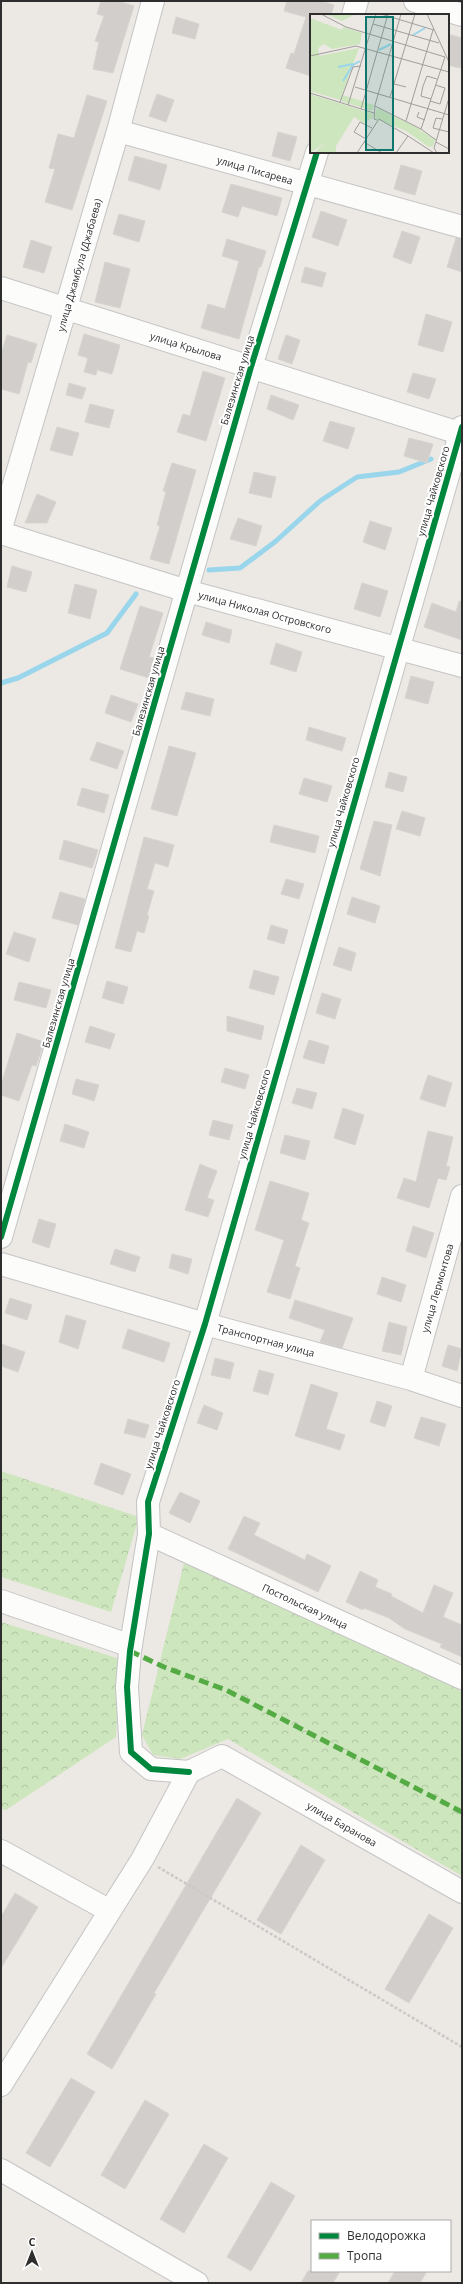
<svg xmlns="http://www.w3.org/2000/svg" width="463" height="2284" viewBox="0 0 463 2284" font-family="'Open Sans',sans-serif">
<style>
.forest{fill:url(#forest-crowns)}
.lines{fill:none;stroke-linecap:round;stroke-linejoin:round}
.stream{stroke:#99d6ec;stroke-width:5}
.building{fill:#d1cecb;stroke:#d7d4d0}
.minor-casing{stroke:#c5c4c5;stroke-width:24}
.path{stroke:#c9c9c8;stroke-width:2.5;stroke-dasharray:3 2;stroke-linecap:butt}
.minor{stroke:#fcfcfb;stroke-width:22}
.quiet{stroke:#54ab44;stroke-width:5;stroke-dasharray:10 5;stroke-linecap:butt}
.cycleway-casing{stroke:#fff;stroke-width:8}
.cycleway{stroke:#00873e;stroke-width:6}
.labels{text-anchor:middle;stroke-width:4;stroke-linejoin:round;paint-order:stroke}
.street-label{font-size:10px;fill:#2e2e2e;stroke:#fff}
.inset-river{fill:none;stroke:#99d6ec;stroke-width:2}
.inset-road{fill:none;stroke:#a09e9b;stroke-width:1}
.view{fill:#0f766e;fill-opacity:0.15;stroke:#0f766e;stroke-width:2}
.inset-edge{fill:none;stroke:#2e2e2e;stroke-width:2}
</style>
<defs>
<pattern id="forest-crowns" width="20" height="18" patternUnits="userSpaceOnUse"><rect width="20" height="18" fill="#cee6be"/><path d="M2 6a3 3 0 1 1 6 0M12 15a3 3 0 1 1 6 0" fill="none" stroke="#b1c6a4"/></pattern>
</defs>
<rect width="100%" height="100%" fill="#ece8e4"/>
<path class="forest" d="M1 1471 139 1517 111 1612 1 1577Z
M184 1563 227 1580 462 1691V1876L228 1739 180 1759 153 1755 142 1735Z
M1 1622 120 1659 116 1737 6 1810 1 1809Z"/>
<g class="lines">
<path class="stream" d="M209 570 240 568 276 541 320 501 357 477 399 472 431 459
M1 683 18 678 107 633 136 594"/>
</g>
<path class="building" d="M101 1H118L134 6 113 73 93 69 99 42 95 41 104 16 97 14Z
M287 1H321L334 5 331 15H311V76L286 68 291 53 294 54 306 17 284 11Z
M176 17 199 24 195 39 172 33Z
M448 34 462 38V60L460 68 448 65Z
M157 94 174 100 166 122 149 116Z
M87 95 107 101 72 210 45 202 55 169 49 168 58 134 74 138Z
M278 132 297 137 290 161 272 156Z
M135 156 167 165 160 190 128 180Z
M401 165 422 171 415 195 394 189Z
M231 184 282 198 277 216 242 206 238 217 222 212Z
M321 211 347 220 338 246 312 237Z
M119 214 145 221 139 242 113 234Z
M402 231 420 237 411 264 393 257Z
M456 238 462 239V272L447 267Z
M227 239 266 251 261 267H259L239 339 201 328 208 304 225 309 239 261 222 256Z
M31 240 52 247 44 273 23 267Z
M105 262 130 269 120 308 95 302Z
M305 267 326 273 322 287 301 282Z
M426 314 452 322 443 352 418 345Z
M84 334 120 345 112 374 97 370 96 375 84 372 88 358 78 355Z
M7 335 37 344 31 363 28 362 19 394 1 389V355Z
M286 335 300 340 292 364 278 359Z
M203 371 225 378 206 441 177 432 183 414 190 416Z
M413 373 436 379 429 399 407 392Z
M69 383 86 388 82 399 66 395Z
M271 395 299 405 293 420 267 409Z
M90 404 114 410 109 428 85 422Z
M330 421 355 428 348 449 323 441Z
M57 427 79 433 72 456 50 450Z
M409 438 433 444 427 463 404 456Z
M172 463 196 470 169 564 150 559 160 526 157 525 166 492 163 491Z
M254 472 276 477 271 498 249 493Z
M37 494 56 502 47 523H25Z
M238 518 262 526 256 546 230 539Z
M370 521 392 528 385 550 363 542Z
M12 566 32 572 26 592 7 587Z
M362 583 388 591 380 617 354 609Z
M75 584 97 590 90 619 68 613Z
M459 601 462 602V640L424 627 432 603 456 612Z
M140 606 163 613 149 657 154 658 149 678 120 669Z
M206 622 232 630 229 643 202 635Z
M276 643 302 652 296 672 270 664Z
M411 676 434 682 428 704 405 698Z
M186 692 214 699 210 716 181 709Z
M111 695 138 704 131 722 105 713Z
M309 727 346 738 342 751 306 740Z
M97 742 124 751 117 769 90 760Z
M169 746 196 753 177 816 151 809Z
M389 772 407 777 403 792 385 787Z
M304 778 332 786 327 802 299 794Z
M82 788 109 795 104 813 77 805Z
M402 811 425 818 420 836 396 829Z
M374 821 392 825 380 876 360 869Z
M274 825 319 836 315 853 270 842Z
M144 837 174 845 168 867 155 863 147 889 154 891 147 915 149 916 144 933 137 931 131 952 115 948Z
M64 840 98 850 92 868 59 859Z
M286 879 304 884 299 899 281 894Z
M60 892 85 899 78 925 52 918Z
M352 897 380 906 375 923 347 914Z
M271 925 288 930 284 944 267 939Z
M14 932 36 939 29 962 6 954Z
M339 947 356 953 351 971 333 965Z
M254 970 279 977 274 995 249 988Z
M107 981 128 987 123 1004 102 998Z
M19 982 51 990 46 1008 14 1000Z
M322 993 341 999 335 1019 316 1013Z
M227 1016 264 1026 261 1040 227 1031Z
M90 1026 115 1034 110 1049 85 1042Z
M17 1033 44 1042 36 1066 32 1065 19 1101 1 1095V1085Z
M309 1040 329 1046 324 1064 303 1058Z
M225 1068 249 1075 245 1089 221 1082Z
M428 1075 452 1083 445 1107 420 1099Z
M76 1079 99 1085 94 1101 72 1094Z
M297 1088 317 1093 312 1109 292 1103Z
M343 1108 364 1115 355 1145 334 1138Z
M213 1120 233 1125 229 1140 209 1135Z
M65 1124 89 1132 84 1148 60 1141Z
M428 1131 453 1137 446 1166 450 1167 446 1180 438 1178 429 1208 397 1198 404 1178 416 1182Z
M285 1135 310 1141 305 1160 280 1153Z
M200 1164 217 1171 207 1198 214 1200 208 1217 185 1210Z
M270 1181 309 1193 301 1220 309 1223 295 1266 300 1268 290 1299 267 1292 284 1240 255 1230Z
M39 1219 56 1224 49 1248 32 1242Z
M413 1226 434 1233 426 1258 406 1251Z
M115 1249 140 1257 135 1272 110 1264Z
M172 1254 192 1259 188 1274 169 1268Z
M382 1277 406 1285 401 1302 377 1294Z
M10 1298 32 1305 27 1320 5 1313Z
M295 1300 353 1318 342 1348 320 1342 325 1330 289 1318Z
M66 1315 86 1321 78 1349 59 1342Z
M389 1322 407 1327 401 1355 382 1351Z
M128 1329 170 1343 164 1362 122 1348Z
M1 1344 25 1352 18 1372 1 1366Z
M448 1345 462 1349 457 1371 442 1366Z
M215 1358 234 1363 230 1379 211 1375Z
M259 1370 274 1374 268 1395 253 1391Z
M311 1384 338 1393 326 1429 345 1435 340 1450 295 1436Z
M377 1401 392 1406 385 1427 370 1422Z
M204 1405 223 1413 217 1430 197 1423Z
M421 1417 446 1424 439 1446 414 1438Z
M128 1419 149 1425 145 1438 124 1433Z
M101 1463 131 1474 123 1495 94 1484Z
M180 1492 200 1501 190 1523 169 1513Z
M244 1516 260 1523 254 1535 305 1560 307 1554 331 1566 318 1592 228 1549Z
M360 1571 378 1580 375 1587 392 1594 391 1596 423 1613 434 1585 453 1593 443 1617 462 1625V1657L440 1647 442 1644 405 1629 389 1618 364 1608 363 1610 346 1602Z
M237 1798 261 1813 154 1993 156 1994 112 2069 87 2054Z
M301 1845 325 1860 281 1934 257 1920Z
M15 1893 38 1907 1 1968V1917Z
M429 1914 453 1928 409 2003 385 1989Z
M71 2078 95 2092 50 2167 26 2153Z
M145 2100 169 2114 125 2189 101 2175Z
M204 2144 228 2158 184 2233 160 2219Z
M271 2182 295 2196 251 2271 227 2257Z
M308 2271H340L333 2283H301Z
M395 2271H427L420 2283H388Z"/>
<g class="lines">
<defs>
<path id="minor" d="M415 1 462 15
M353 15 357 1
M118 131 462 227
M1 288 462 434
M1 528 118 131 153 1
M1 533 187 591 462 666
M1 1237 251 367 317 152
M1 1264 205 1324 411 1379 462 1396
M411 1379 462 1196
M149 1534 462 1678
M1 1601 131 1646
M189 1772 151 1769 131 1752 127 1687 130 1651 149 1534 148 1502 205 1324 462 427
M1 1851 110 1911
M1 2085 143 1858 189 1772 222 1756 462 1892
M1 2170 197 2283"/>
</defs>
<use href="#minor" class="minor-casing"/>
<path class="path" d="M158 1867 462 2047"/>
<use href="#minor" class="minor"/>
<path class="quiet" d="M130 1651 164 1667 226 1690 462 1812"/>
<defs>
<path id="cycleway" d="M1 1237 251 367 317 152
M189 1772 151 1769 131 1752 127 1687 130 1651 149 1534 148 1502 205 1324 462 427"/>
</defs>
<use href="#cycleway" class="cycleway-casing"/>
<use href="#cycleway" class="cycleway"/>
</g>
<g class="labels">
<g class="street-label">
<text transform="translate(255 170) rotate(16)" y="4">улица Писарева</text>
<text transform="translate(79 265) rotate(-74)" y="4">улица Джамбула (Джабаева)</text>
<text transform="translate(186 346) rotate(17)" y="4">улица Крылова</text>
<text transform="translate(237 380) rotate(-73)" y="4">Балезинская улица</text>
<text transform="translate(433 491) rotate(-74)" y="4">улица Чайковского</text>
<text transform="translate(265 612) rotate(15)" y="4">улица Николая Островского</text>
<text transform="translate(148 691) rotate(-74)" y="4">Балезинская улица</text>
<text transform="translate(343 802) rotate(-74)" y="4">улица Чайковского</text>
<text transform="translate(58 1003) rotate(-74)" y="4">Балезинская улица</text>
<text transform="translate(254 1114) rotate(-74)" y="4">улица Чайковского</text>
<text transform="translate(437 1288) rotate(-74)" y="4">улица Лермонтова</text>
<text transform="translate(266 1340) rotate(15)" y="4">Транспортная улица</text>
<text transform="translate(162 1424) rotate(-72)" y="4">улица Чайковского</text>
<text transform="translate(305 1606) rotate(25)" y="4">Постольская улица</text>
<text transform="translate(342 1824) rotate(30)" y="4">улица Баранова</text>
</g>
</g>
<g transform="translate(310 14)">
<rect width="139" height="139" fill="#ece8e4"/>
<path d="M15 129 26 132V139H4Z" fill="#cee6be"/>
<path d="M16 0H46L32 7ZM0 4 32 16 33 13 52 19 50 30 22 35 14 30 8 34 9 42 49 34 30 86 0 77ZM0 80 63 100V104L53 109 44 103 26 132 15 129 0 139ZM33 81 64 91 62 97 31 87ZM67 94 110 115 111 119 112 117 125 126 123 132 119 133 96 117 64 104Z" fill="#cee6be"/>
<path class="inset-river" d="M103 21 115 14M69 36 81 30M28 53 43 50M33 67 43 51 50 47"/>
<path class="inset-road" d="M11 0 36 13 135 43 111 115M71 0 124 16M117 0 139 48M63 10 129 29M0 42 46 32 139 58M84 70 96 73M45 73 139 101M0 79 64 99M80 83 105 0M121 85 111 82 113 72 117 62 127 65M120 87 130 90 135 74 125 71M30 88 43 53 51 52M38 91 66 0M65 92 111 115 126 126M51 95 78 0M109 98 107 103 115 106M132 105 126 104 123 114 139 118M67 106 64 105 65 91 91 0M96 107 123 16M56 125 44 118 50 108 62 114M54 128 72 139M126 128 139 135M47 139 69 105 98 122M86 139 98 122 124 139M127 139 124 134 139 84"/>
<path class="view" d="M56 3H83V136H56Z"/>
<rect width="139" height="139" class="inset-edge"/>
</g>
<rect width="463" height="2284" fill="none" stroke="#2e2e2e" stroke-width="4"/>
<rect x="311" y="2220" width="140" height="52" fill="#ffffff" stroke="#ababab"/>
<rect x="319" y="2233" width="20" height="6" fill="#00873e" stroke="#ababab"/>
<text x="347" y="2240" font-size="12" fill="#2e2e2e">Велодорожка</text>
<rect x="319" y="2253" width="20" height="6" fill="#54ab44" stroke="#ababab"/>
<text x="347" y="2260" font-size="12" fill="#2e2e2e">Тропа</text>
<g transform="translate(32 2252)" stroke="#ffffff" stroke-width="3" paint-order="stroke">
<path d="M0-3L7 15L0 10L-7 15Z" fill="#2e2e2e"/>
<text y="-6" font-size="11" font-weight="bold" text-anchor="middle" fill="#2e2e2e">С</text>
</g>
</svg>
